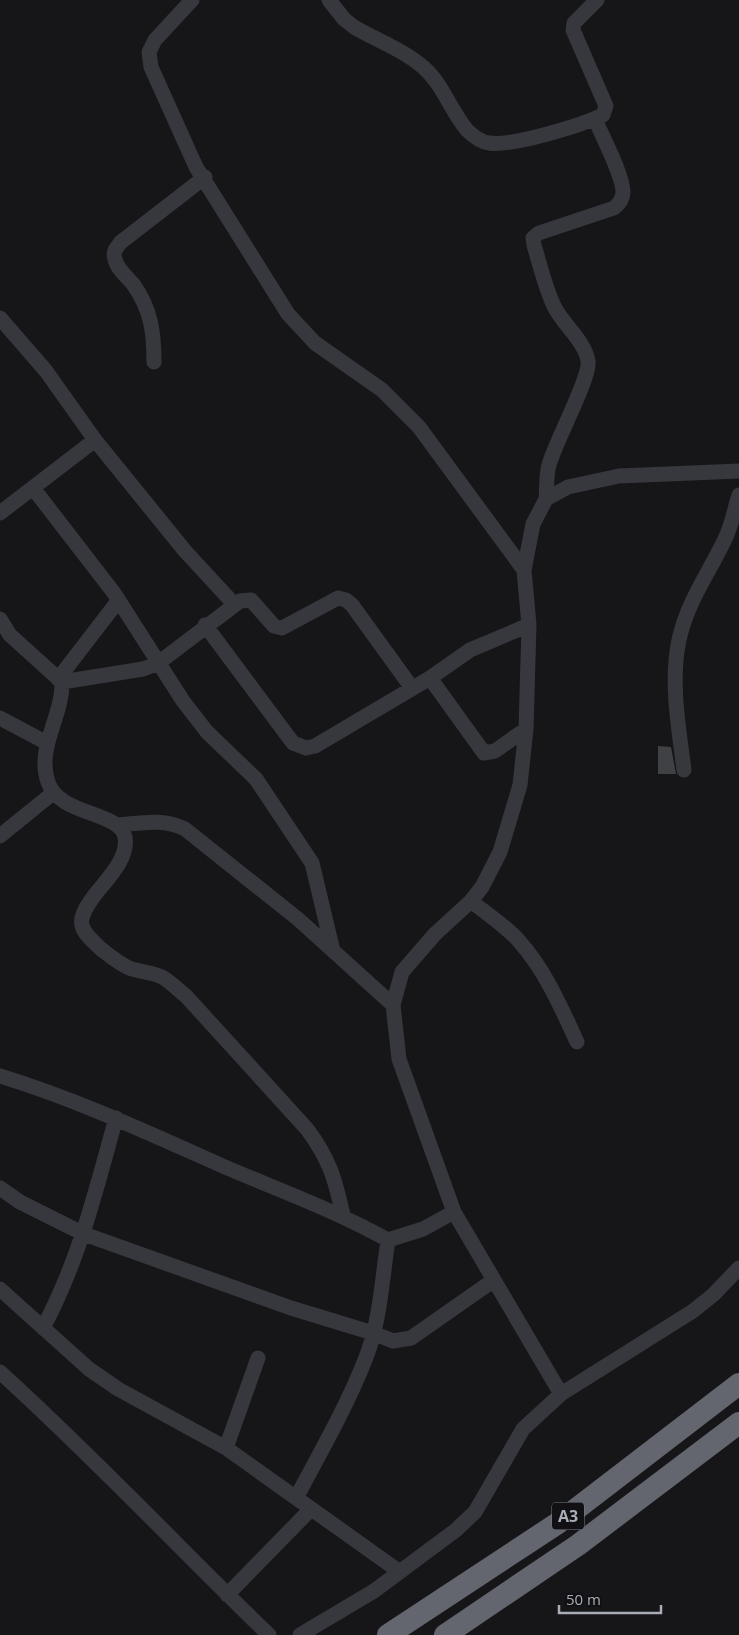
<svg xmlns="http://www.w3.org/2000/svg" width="739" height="1635" viewBox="0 0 739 1635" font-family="'Open Sans',sans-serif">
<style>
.building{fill:#404145}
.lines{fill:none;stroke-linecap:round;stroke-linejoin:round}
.minor{stroke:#37383d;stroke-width:15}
.highway{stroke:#63666e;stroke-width:22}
.labels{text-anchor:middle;stroke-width:5;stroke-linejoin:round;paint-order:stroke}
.shield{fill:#111113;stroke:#7b7e86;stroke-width:1}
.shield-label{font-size:16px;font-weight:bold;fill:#a8adb8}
</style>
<rect width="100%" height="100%" fill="#161618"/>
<path class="building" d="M658 746 671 747 676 774H658Z"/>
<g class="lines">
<path class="minor" d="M192 0 155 40 149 52 151 67 196 167 288 314 315 343 382 390 419 427 524 570
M329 0 344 19 354 27C376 40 404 50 423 67 443 84 450 110 467 130 473 136 480 142 489 143 511 147 582 125 603 115L606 106 573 30 574 23 597 0
M0 318 46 371 95 440 185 551 234 604
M154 362C154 332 151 309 133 284 127 277 117 269 115 259 112 252 117 247 121 242L205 177
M33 488 114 593 183 701 207 732 256 779 312 863 333 951
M546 499C547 488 546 475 549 465 555 442 591 377 588 361 585 341 563 325 554 306 545 287 540 265 534 245L533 238 539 233 614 208C619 204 623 199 623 192 623 175 602 136 595 119
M0 513 95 440
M0 619 10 635 62 682C63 716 36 748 48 782 59 816 120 811 125 837 129 859 106 880 94 896 75 922 78 928 101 949 110 956 118 963 129 968 140 972 151 972 162 977 171 982 178 990 186 996L307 1129C330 1160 335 1179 343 1215
M205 625 293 743 306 748 315 746 430 678 470 650 529 625
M430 678 484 753 495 751 526 729
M58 679 118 601
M62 682 143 669 157 664 240 601 251 600 274 626 282 628 338 598 346 600 352 605 412 688
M0 718 47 743
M684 770C679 729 670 682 679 640 687 602 709 573 725 539 732 525 734 510 739 495
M118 825C142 823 163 818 185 829L298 919 393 1005
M0 836 53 793
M471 901C487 914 506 926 519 941 545 970 561 1007 577 1042
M0 1076C78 1100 151 1134 225 1167 281 1191 334 1210 388 1240L423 1229 454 1212
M0 1188 20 1202 84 1234 291 1308 373 1333 393 1341 411 1338 494 1280
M0 1289 89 1369 118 1389 226 1448 400 1572
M43 1328C80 1258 95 1193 116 1118
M0 1372C93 1456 179 1548 269 1635
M561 1394 454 1212 399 1059 393 1005 402 972 435 934 471 901 482 887 500 852 520 785 526 729 529 625 524 570 533 524 546 499 568 487 619 476 739 471
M226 1448 258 1358
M296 1498C320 1453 346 1408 365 1360 380 1323 382 1280 388 1240
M227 1595 311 1509
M300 1635 374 1591 456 1530 475 1512 523 1429 561 1394 693 1311 713 1295 739 1268"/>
<path class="highway" d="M388 1635 558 1523 739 1384
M445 1635 578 1545 739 1423"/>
</g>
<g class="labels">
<rect class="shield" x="552" y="1502.5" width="32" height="27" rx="4"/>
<g class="shield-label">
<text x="568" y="1522">A3</text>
</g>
</g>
<path d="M559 1605v8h102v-8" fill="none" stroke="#a8adb8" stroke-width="2.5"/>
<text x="566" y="1605" font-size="15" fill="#a8adb8" stroke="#111113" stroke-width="4" paint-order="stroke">50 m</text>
</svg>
